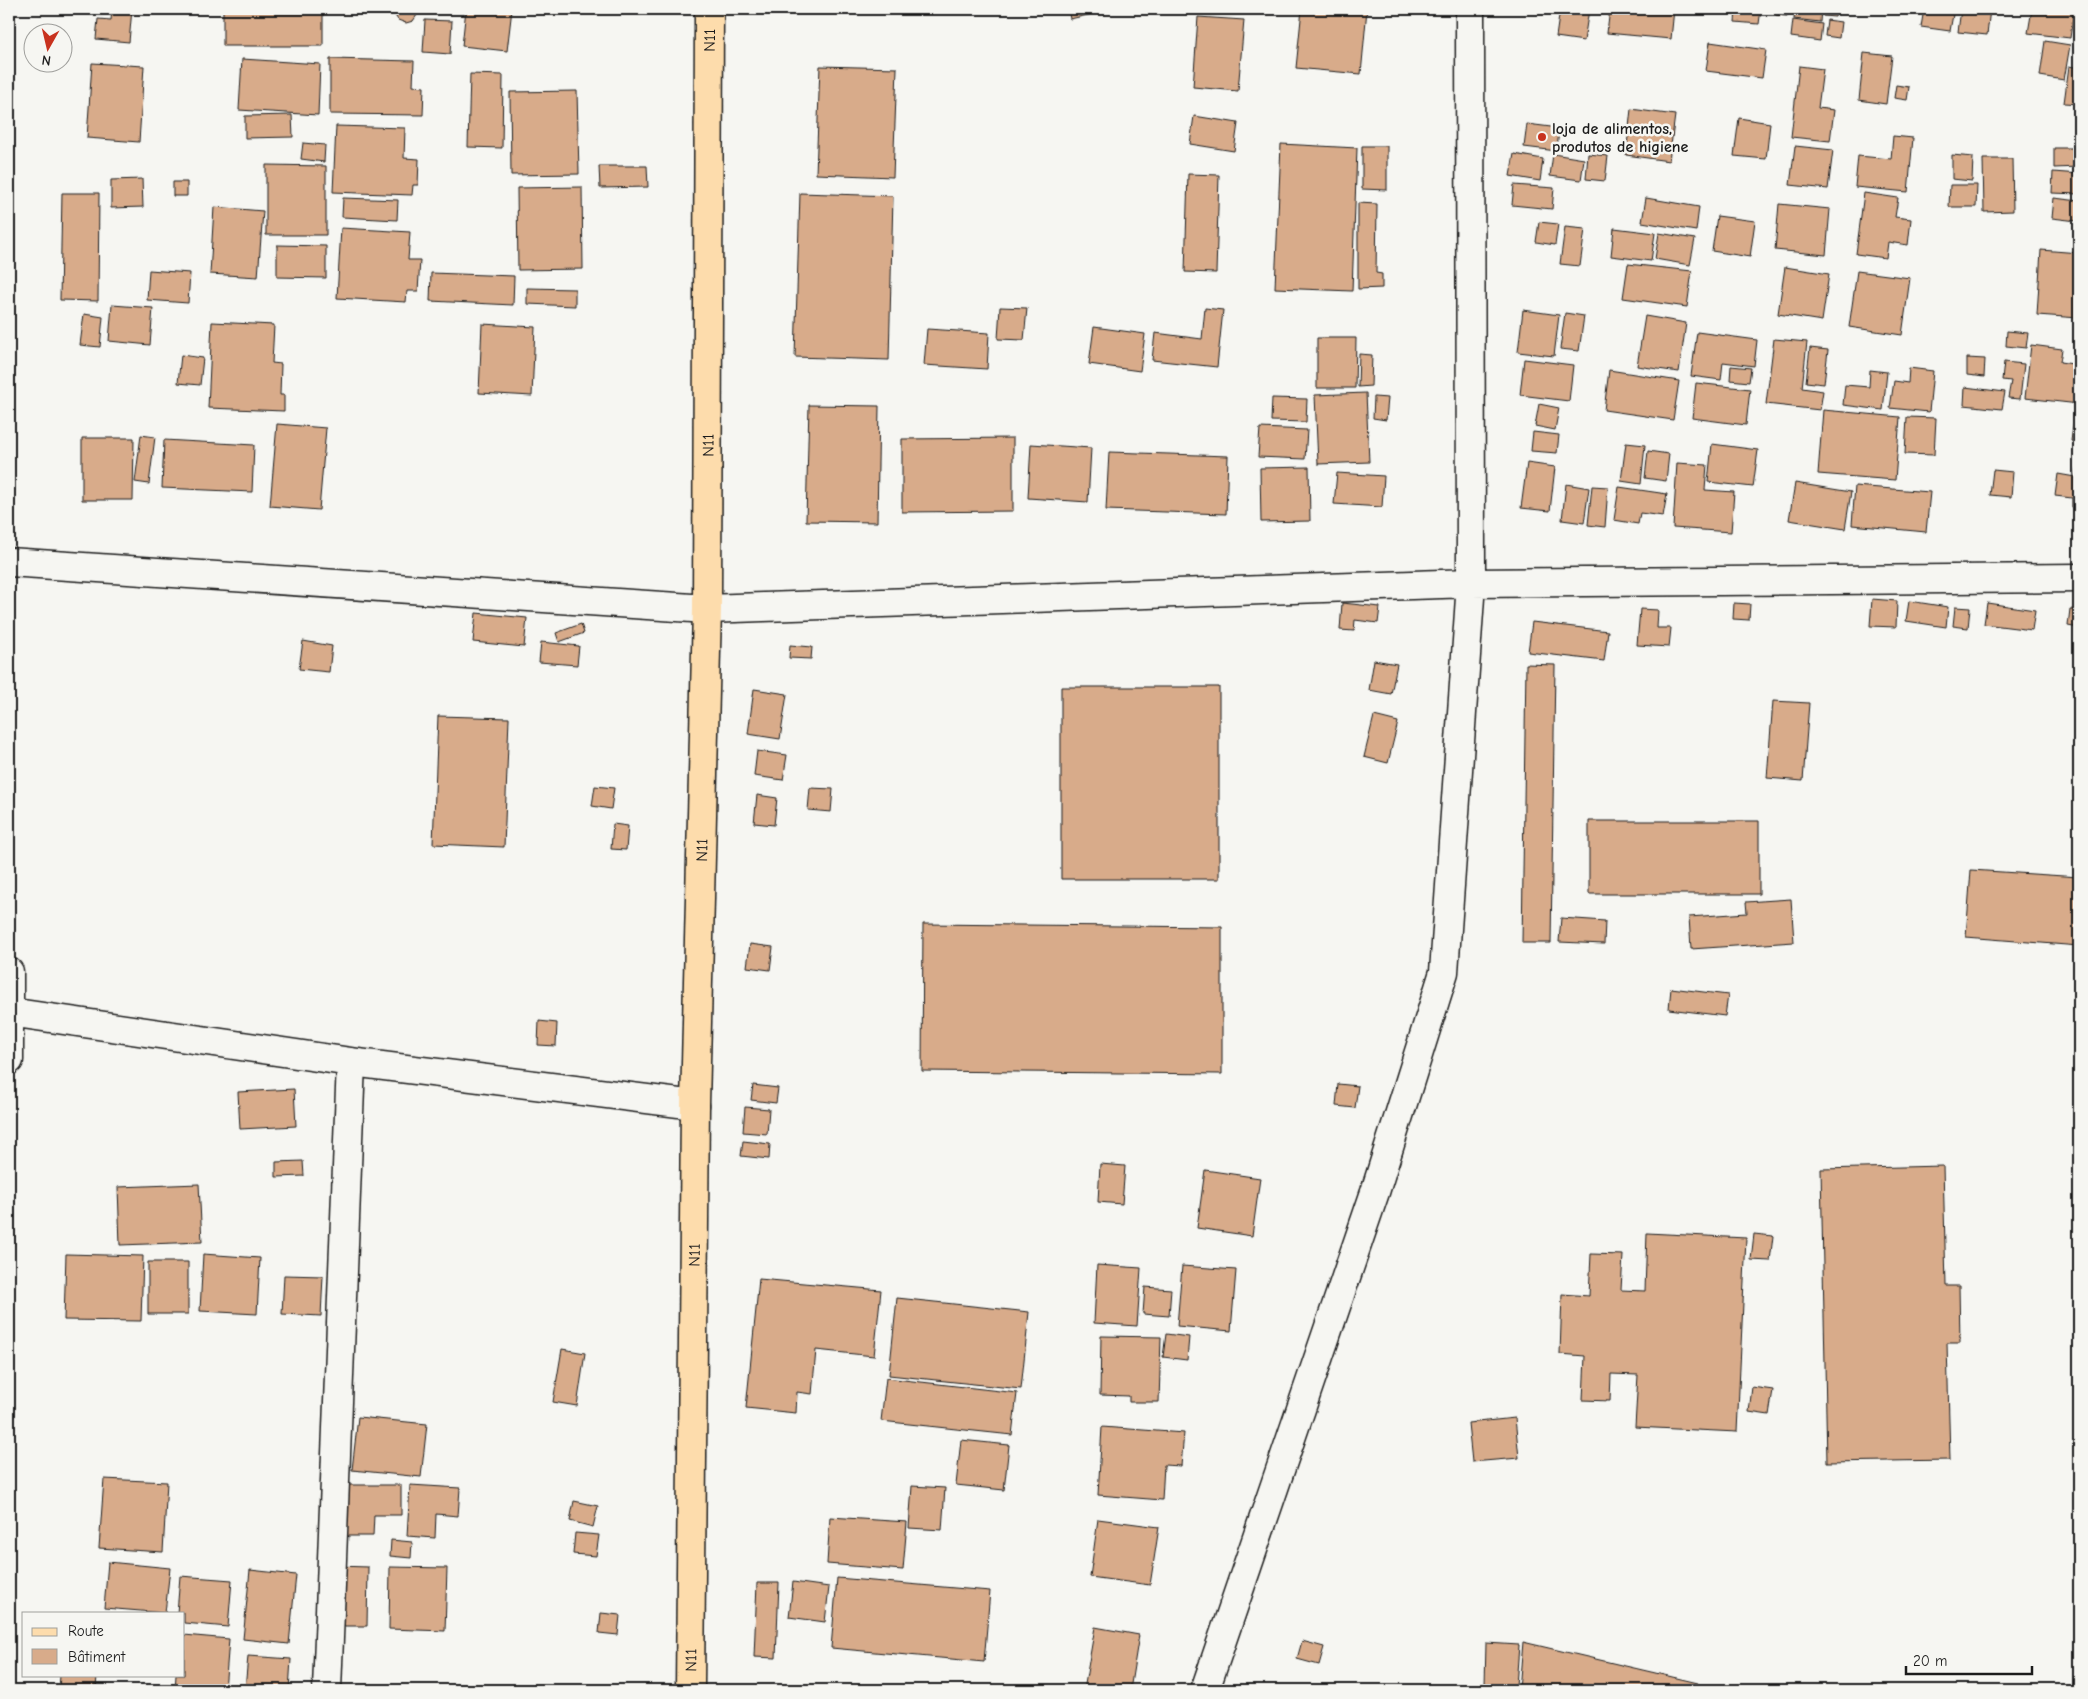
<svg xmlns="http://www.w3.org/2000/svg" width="2088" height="1699" viewBox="0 0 2088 1699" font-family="'Comic Neue',sans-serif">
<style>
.building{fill:#d8ab8a;stroke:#1c1c1c}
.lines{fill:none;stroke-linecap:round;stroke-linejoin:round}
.street-casing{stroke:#1c1c1c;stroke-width:31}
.primary-casing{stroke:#1c1c1c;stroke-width:31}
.street{stroke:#f6f6f2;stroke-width:28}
.primary{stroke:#fddcac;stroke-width:28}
.poi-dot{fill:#c8321e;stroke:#f6f6f2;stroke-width:2}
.labels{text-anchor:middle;stroke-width:5;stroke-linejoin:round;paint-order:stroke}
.street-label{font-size:16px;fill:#1c1c1c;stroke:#f6f6f2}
.poi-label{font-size:16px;font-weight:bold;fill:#1c1c1c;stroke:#f6f6f2;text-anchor:start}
</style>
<rect width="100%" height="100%" fill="#f6f6f2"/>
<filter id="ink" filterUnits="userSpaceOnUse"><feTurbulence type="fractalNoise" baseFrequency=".02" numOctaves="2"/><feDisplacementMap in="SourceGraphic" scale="10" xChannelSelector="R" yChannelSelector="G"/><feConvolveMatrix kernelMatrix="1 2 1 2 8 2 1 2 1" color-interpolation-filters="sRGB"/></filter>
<g filter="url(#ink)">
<path class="building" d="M112 9H132L129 42 96 39 98 19 111 20Z
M223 9H323V46H223Z
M394 9H417V15L413 21 406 23 398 20 394 14Z
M466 9H512L507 51 462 46Z
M1068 9H1115L1070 19Z
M1302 9H1367L1361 74 1296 68Z
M1560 9H1589L1584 41 1556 37Z
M1610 9H1674L1671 39 1607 33Z
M1736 9H1761L1759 24 1735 22Z
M1777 9H1788L1787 16 1776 15Z
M1795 9H1821L1820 22 1794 19Z
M1824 9H1837L1835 17 1823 16Z
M1924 9H1954L1950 31 1921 27Z
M1961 9H1990L1987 35 1958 32Z
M2032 9 2074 10 2070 38 2028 33Z
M1198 17 1244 20 1238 91 1193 87Z
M425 20 452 21 450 54 423 52Z
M1793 20 1822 24 1820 41 1791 37Z
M1827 20 1841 22 1839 38 1825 36Z
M2045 41 2070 45 2064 80 2040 76Z
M1710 42 1766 50 1762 78 1706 71Z
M1864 53 1892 56 1886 104 1859 100Z
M242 59 320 64 318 115 239 110Z
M330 59 414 61 413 86 424 87 423 115 330 114Z
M92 63 144 66 139 142 87 138Z
M820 66 897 68 893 177 816 174Z
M1799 66 1823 69 1818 108 1834 110 1830 141 1791 137Z
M2069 66 2079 68V104L2064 103Z
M470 74 503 75 502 148 468 147Z
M1896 85 1909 87 1907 100 1894 98Z
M577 91 579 174 511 175 510 92Z
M1631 109 1675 115 1669 161 1626 155Z
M292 115 293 137 245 138V116Z
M1194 116 1238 123 1234 151 1190 144Z
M1739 118 1770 123 1766 159 1734 156Z
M1527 124 1559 128 1557 151 1524 147Z
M336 126 405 128 404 158 419 159 418 185H413L412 195 333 192Z
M1893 136 1913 138 1908 192 1855 187 1858 156 1891 159Z
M303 143 325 145 324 162 301 159Z
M1281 144 1357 148 1352 291 1275 288Z
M1362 146H1387V190L1362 189Z
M1795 146 1833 150 1828 189 1790 185Z
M2054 148H2079V167L2054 168Z
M1514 154 1543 159 1540 181 1510 176Z
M1553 154 1584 159 1581 180 1550 176Z
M1588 154 1608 156 1605 181 1586 179Z
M1952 155 1973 157 1972 181 1952 179Z
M1983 159H2012L2013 211 1984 212Z
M266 165 326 166V235H266Z
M599 166H647L648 187 600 188Z
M2053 172 2079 174V194L2052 193Z
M1188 174 1219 175 1216 273 1185 272Z
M142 179 143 207 111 208V180Z
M173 182H187V196H173Z
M1514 185 1554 188 1552 209 1512 205Z
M1950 185H1977L1976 207H1949Z
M582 187 583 269 518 270 517 188Z
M62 193H99L98 301 60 300Z
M800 193 893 196 889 360 795 357Z
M1864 193 1898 198 1895 217 1911 219 1908 245 1888 242 1886 258 1856 254Z
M343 198 398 200 397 220 342 217Z
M1646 198 1699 207 1696 231 1642 222Z
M2054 198 2079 201 2077 221 2052 218Z
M1358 203 1377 204 1376 273 1382 274V288L1358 289Z
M1779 204 1830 209 1826 255 1775 250Z
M214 207 263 211 258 277 210 274Z
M1717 216 1755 221 1750 257 1712 251Z
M1539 222 1558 224 1555 245 1536 242Z
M1565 227 1585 229 1580 266 1560 264Z
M341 228 410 232 408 260H420L418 291H407L406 302 337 298Z
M1614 228 1655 233 1651 261 1611 256Z
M1659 233 1695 239 1690 265 1655 259Z
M277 245 326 246V278L277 277Z
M2041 250 2079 253V318L2037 315Z
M1628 264 1692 271 1687 307 1623 298Z
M1785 267 1829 274 1822 321 1778 314Z
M149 270 190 273 188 303 147 300Z
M1857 271 1910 278 1902 335 1849 327Z
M431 273 514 276 513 305 430 301Z
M527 288 575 289V306L527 304Z
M112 305 153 308 150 345 109 341Z
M1000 307 1027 308 1024 340 998 339Z
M1205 308 1223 310 1217 367 1152 360 1155 333 1202 339Z
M1523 310 1559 315 1554 356 1518 352Z
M1565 313 1584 316 1579 351 1560 349Z
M84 314 103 317 100 347 80 345Z
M1645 316 1686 323 1679 372 1637 366Z
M212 322 274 325 272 363 281 364 280 395H284V411L208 408Z
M482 324 535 327 532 396 479 393Z
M1094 327 1145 334 1140 371 1089 364Z
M927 329 989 333 987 369 924 365Z
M2007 331 2028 333 2026 348 2006 346Z
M1697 332 1757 340 1754 366 1723 362 1721 380 1691 376Z
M1317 338H1356L1355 388H1317Z
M1774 339 1807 342 1802 388 1823 391 1820 410 1766 404Z
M2031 345 2062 349 2060 362 2079 365V404L2025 398Z
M1810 348 1828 350 1824 384 1806 382Z
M1359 354 1372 355 1371 386 1358 387Z
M181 355 203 358 200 385 178 383Z
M1967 358 1985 359 1984 377 1967 375Z
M1524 359 1573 365 1569 401 1520 395Z
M2004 362 2024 364 2020 399 2008 398 2011 381 2002 380Z
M1731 366 1751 368 1749 382 1730 380Z
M1909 368 1933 371 1929 412 1890 408 1894 381 1908 383Z
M1609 370 1679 381 1673 420 1604 410Z
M1870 370 1887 372 1883 410 1843 405 1845 385 1869 387Z
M1696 383 1750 389 1746 425 1692 418Z
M1965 387 2005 392 2002 409 1964 405Z
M1366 393 1369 462 1318 464 1315 395Z
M1374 397 1388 398 1386 420 1373 418Z
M1272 398 1307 399 1306 422 1271 421Z
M1539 404 1559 408 1555 430 1535 426Z
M809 405 879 406 877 522 806 521Z
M1823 410 1900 417 1895 480 1818 474Z
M2075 412H2079V442L2071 441Z
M1907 417 1936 418 1934 455 1905 454Z
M277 424 326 428 319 510 270 506Z
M1260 428 1307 430 1305 459 1258 457Z
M1533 432 1559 435 1557 453 1531 451Z
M141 435 155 437 149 484 135 482Z
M82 438H134L133 500H82Z
M1013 438V511L902 512V439Z
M164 440 254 445 252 492 162 488Z
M1626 443 1645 445 1641 484 1621 481Z
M1031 444 1091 448 1088 502 1028 498Z
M1712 444 1758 450 1753 487 1708 482Z
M2079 450V508L2072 507V498L2055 496 2058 474 2075 477Z
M1648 451 1669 454 1666 481 1645 478Z
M1109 452 1228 456 1226 514 1106 510Z
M1527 463 1555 467 1550 511 1521 508Z
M1677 463 1707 465 1705 490 1734 492 1731 532 1673 528Z
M1309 467 1310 521 1261 522 1260 468Z
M1993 470 2013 472 2011 497 1990 495Z
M1337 473 1384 476 1382 507 1334 504Z
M1795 483 1851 492 1845 529 1789 520Z
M1566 484 1589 488 1584 523 1562 520Z
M1592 486 1608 487 1605 527 1588 525Z
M1855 486 1930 492 1926 532 1852 525Z
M1619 487 1667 494 1663 516 1640 513 1638 524 1614 520Z
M1872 599 1897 601 1896 627 1870 626Z
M1909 601 1948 607 1946 627 1906 621Z
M1342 603 1380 607 1378 623 1355 620 1354 631 1340 630Z
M1734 603 1750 604 1749 620 1733 619Z
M1987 603 2035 610 2032 630 1984 624Z
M1955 607 1970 608 1968 628 1953 626Z
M1640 609 1658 610 1657 628H1671L1669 647 1637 645Z
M2070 609 2079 610V628L2068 626Z
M476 613 527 618 524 647 473 642Z
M1532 622 1608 631 1604 661 1528 652Z
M581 624 584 633 559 642 556 633Z
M303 641 332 646 329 672 299 669Z
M541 642 579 646 577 665 539 662Z
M790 645 812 647 811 659 789 658Z
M1374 660 1397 664 1391 694 1369 690Z
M1526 664 1555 665 1551 943H1522Z
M1061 687H1219V879H1061Z
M754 689 787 694 780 739 748 734Z
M1773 701 1809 703 1803 781 1767 778Z
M438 716 509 718 504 847 433 844Z
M1374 716 1398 722 1388 763 1364 757Z
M757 751 787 755 783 780 754 776Z
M595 786 614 788 611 809 592 806Z
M810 788 833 789 831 812 808 810Z
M757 795 777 798 774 825 754 823Z
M1589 821H1759V894H1589Z
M613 824 628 826 626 850 611 849Z
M1971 870 2079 877V946L1966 937Z
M1791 899 1794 942 1691 949 1689 917 1747 913 1746 902Z
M1561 918 1605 921 1604 944 1559 942Z
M923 924 1222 927V1074L922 1071Z
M750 944 773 947 770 970 747 967Z
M1671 988 1728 995 1725 1016 1669 1009Z
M539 1021 557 1023 556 1046 538 1045Z
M1338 1084 1358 1086 1355 1108 1336 1106Z
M753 1085 778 1088 776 1103 751 1100Z
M294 1089 296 1126 240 1129 238 1092Z
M745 1107 769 1109 767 1134 743 1132Z
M743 1141 770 1144 769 1159 741 1156Z
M303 1161 304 1176 276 1177V1162Z
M1100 1164 1125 1166 1122 1204 1098 1202Z
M1943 1166 1946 1286H1959L1960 1343H1947L1950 1460 1827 1462 1821 1169Z
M1205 1170 1260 1178 1252 1236 1197 1228Z
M199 1184 202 1242 120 1245 118 1187Z
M1647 1233 1746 1238 1737 1432 1635 1427 1638 1375 1611 1374 1610 1401 1583 1400 1585 1356 1560 1354 1562 1294 1589 1296 1591 1254 1623 1255 1621 1290 1645 1291Z
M1754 1234 1773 1236 1770 1261 1751 1260Z
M66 1254 143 1256 141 1321 64 1320Z
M203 1254 260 1258 257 1314 200 1311Z
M148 1262H188V1314H148Z
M1097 1265 1141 1268 1137 1326 1094 1323Z
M1182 1266 1236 1270 1231 1331 1177 1326Z
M284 1275 323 1276 321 1316 282 1314Z
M759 1279 881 1290 874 1356 816 1350 812 1394 797 1392 796 1413 746 1408Z
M1145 1287 1171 1289 1169 1316 1143 1314Z
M897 1298 1029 1312 1021 1389 889 1375Z
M1166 1334 1189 1337 1187 1360 1163 1357Z
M1101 1336 1161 1337 1159 1402H1129V1396L1100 1395Z
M562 1349 585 1353 577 1406 553 1402Z
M886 1378 1017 1393 1012 1435 881 1421Z
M1752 1387 1773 1390 1769 1415 1749 1412Z
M358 1417 427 1424 421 1477 352 1470Z
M1515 1418 1519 1458 1472 1462 1468 1423Z
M1102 1427 1184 1433 1181 1466 1164 1465 1162 1500 1098 1495Z
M961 1440 1009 1445 1004 1490 956 1485Z
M104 1479 167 1482 163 1552 99 1548Z
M345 1485H401V1515H374L373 1536H346Z
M410 1485 460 1488 458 1516 436 1514 435 1538 407 1536Z
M912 1486 945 1488 942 1530 909 1528Z
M574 1501 598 1506 593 1527 570 1521Z
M830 1517 907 1522 903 1570 827 1564Z
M1098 1519 1159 1527 1150 1585 1090 1577Z
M575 1533 599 1535 596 1556 573 1554Z
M391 1540 412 1542 411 1558 390 1556Z
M108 1562 170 1568 165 1613 104 1608Z
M337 1566 368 1567 367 1626H337Z
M390 1567 447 1568 445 1631 389 1629Z
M250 1570 296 1575 289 1644 243 1639Z
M180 1576 232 1580 228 1627 184 1623V1613H177Z
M837 1578 990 1591 984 1662 831 1648Z
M793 1582 829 1587 825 1622 789 1617Z
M757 1583H779L776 1658 754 1657Z
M601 1613 620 1615 618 1635 599 1633Z
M1095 1627 1139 1635 1130 1690H1084Z
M184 1635 229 1639 225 1690H175L176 1675H184Z
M1302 1641 1324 1647 1319 1665 1297 1659Z
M1523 1642 1698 1683 1697 1690H1519Z
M1486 1643 1519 1645 1516 1686 1485 1685Z
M248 1656 291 1659 289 1690H245Z
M60 1675H97L96 1690H59Z"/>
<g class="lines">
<defs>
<path id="street" d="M9 562 707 609 1471 583 2079 578
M9 972V1060
M9 1012 351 1062 695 1105
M327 1690 351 1062
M1205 1690 1375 1192 1444 972 1471 583 1470 9"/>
<g id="primary">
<path id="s1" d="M690 1690 695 1105 707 609 709 9"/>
</g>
</defs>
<use href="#street" class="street-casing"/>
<use href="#primary" class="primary-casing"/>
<use href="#street" class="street"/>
<use href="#primary" class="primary"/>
</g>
</g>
<circle class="poi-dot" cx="1542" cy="137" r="5"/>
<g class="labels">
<g class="street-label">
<text dy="6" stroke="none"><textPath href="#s1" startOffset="1650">N11</textPath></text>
<text dy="6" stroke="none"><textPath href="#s1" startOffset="1245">N11</textPath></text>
<text dy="6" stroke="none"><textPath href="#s1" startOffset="840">N11</textPath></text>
<text dy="6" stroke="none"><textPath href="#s1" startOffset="435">N11</textPath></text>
<text dy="6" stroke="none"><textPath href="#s1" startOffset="30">N11</textPath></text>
</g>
<g class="poi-label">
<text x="1552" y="134">loja de alimentos,<tspan x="1552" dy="18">produtos de higiene</tspan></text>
</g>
</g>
<rect width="2088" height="1699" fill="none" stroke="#f6f6f2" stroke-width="30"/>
<rect x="15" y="15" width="2058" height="1669" fill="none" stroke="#1c1c1c" stroke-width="2" filter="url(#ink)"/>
<rect x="22" y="1612" width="162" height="65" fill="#f6f6f2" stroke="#9f9f9c"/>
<rect x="32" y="1628" width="25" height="8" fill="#fddcac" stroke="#9f9f9c"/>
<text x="68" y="1636" font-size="15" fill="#1c1c1c">Route</text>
<rect x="32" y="1649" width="25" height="15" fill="#d8ab8a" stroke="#9f9f9c"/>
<text x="68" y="1662" font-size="15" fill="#1c1c1c">Bâtiment</text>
<g transform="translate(48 48) rotate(188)"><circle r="24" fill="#f6f6f2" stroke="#9f9f9c"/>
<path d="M0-4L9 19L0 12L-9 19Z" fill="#c8321e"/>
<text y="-8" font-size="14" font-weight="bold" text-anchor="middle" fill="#1c1c1c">N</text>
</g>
<path d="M1906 1666v8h126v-8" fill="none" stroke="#1c1c1c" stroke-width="2.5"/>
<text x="1913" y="1666" font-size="15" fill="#1c1c1c" stroke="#f6f6f2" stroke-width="4" paint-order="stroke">20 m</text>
</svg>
